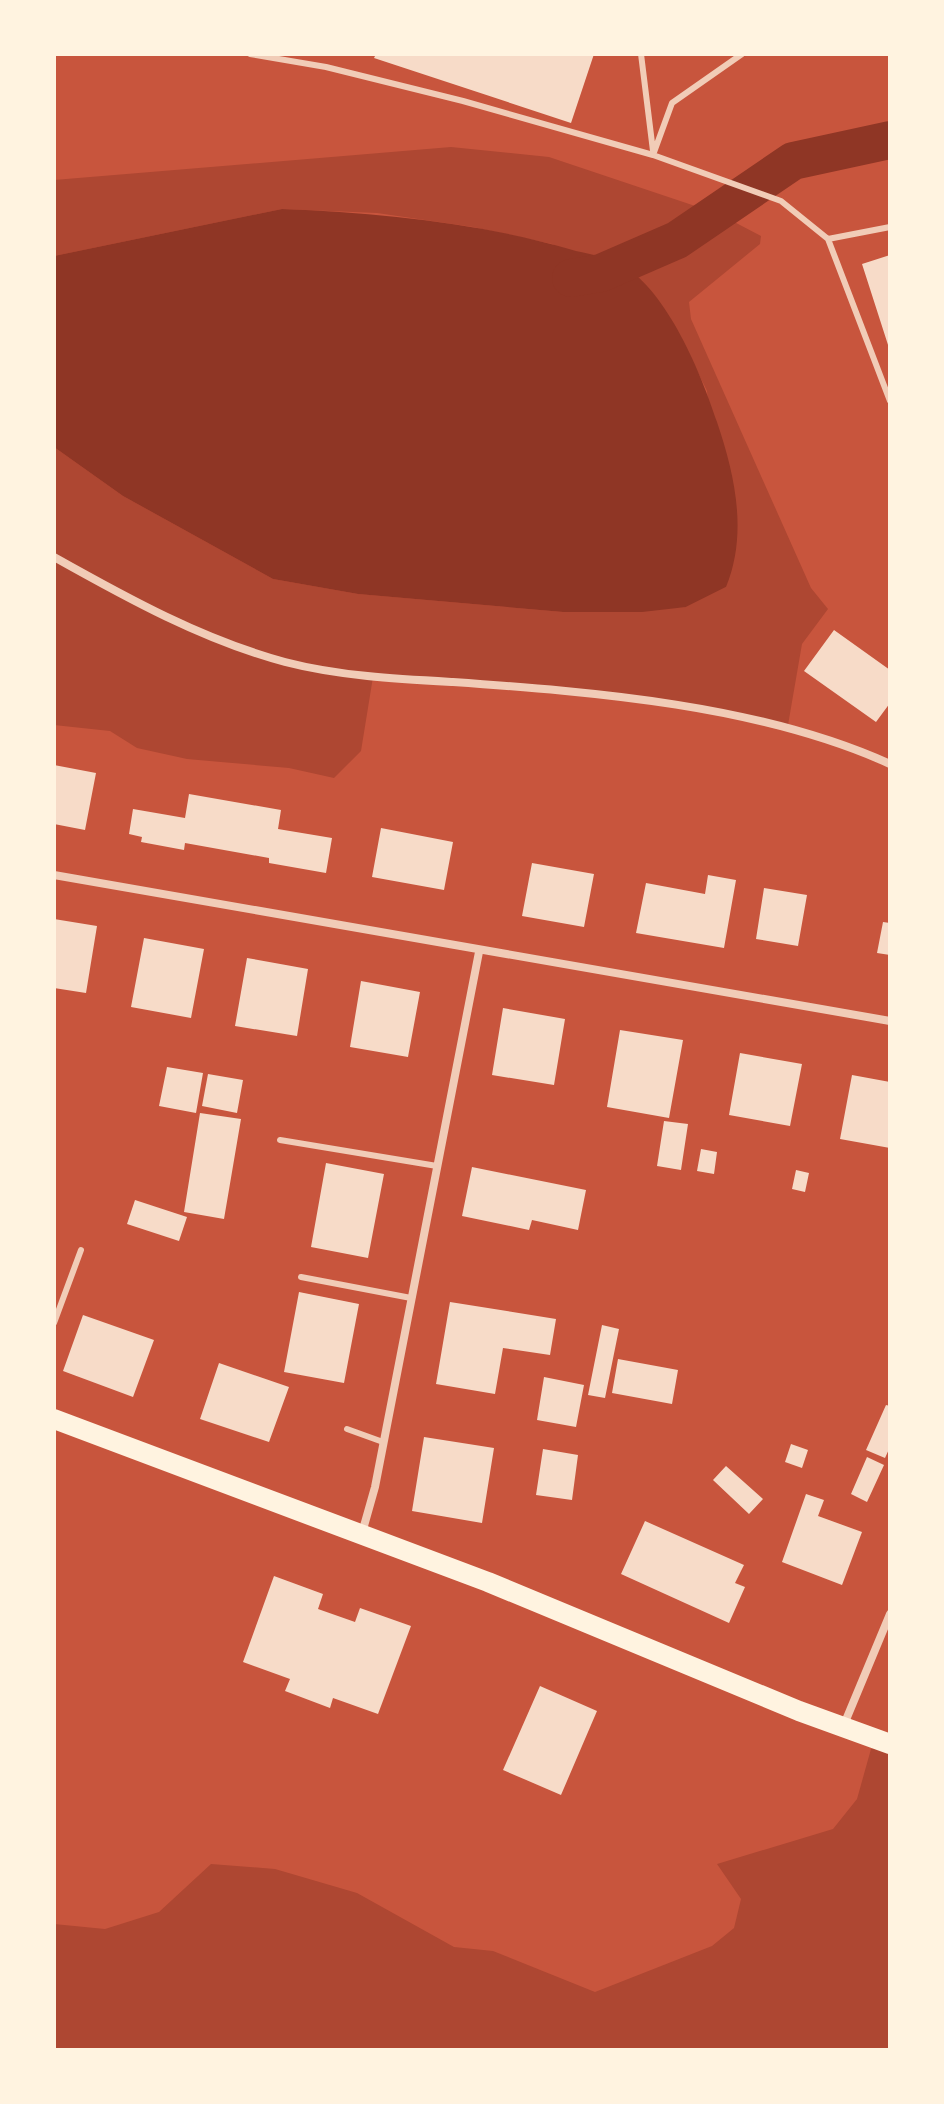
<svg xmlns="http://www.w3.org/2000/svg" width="944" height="2104" viewBox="0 0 944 2104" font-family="Inter,sans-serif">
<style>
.green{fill:#ae4732}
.water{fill:#8f3625}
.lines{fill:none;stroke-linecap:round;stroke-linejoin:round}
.canal{stroke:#8f3625;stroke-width:38}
.building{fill:#f7dbc8}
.service{stroke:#f1ccb7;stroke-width:6}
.minor{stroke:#f1ccb7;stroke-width:8}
.primary{stroke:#fff3e0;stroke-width:20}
</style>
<rect width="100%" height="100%" fill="#c8553d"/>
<path class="green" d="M451 147 549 157 719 214 761 236 760 244 689 302 691 319 811 588 828 609 802 644 788 725 676 701 373 677 361 751 334 778 289 768 187 759 137 748 110 731 54 725V447L123 496 273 579 358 594 563 612 686 607 726 587 707 391 677 330 655 296 552 244 473 227 377 213 282 209 54 256V180Z
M881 1746 890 1749V2050H54V1924L105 1929 159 1912 211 1864 275 1869 357 1893 454 1947 493 1951 595 1992 712 1946 734 1928 741 1899 717 1864 833 1829 857 1799 871 1749Z"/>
<path class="water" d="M282 209C379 213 475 222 569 249 585 254 607 256 621 264 668 292 701 373 717 422 735 475 748 534 726 587L686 607 642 612H563L358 594 273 579 123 496 54 447V256Z"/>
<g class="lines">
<path class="canal" d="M571 278 601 273 677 240 793 161 890 140"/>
</g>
<path class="building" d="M376 54H594L571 123 374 58Z
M890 255V348H889L862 264Z
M834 630 890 670V703L876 722 804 671Z
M54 765 96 773 85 830 54 824Z
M189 794 281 810 278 829 332 838 326 873 269 863V858L185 843 184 850 141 842 142 837 129 834 133 809 185 818Z
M381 828 453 842 444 890 372 877Z
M532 863 594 874 584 927 522 916Z
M708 875 736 880 724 948 636 933 646 883 705 894Z
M764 888 807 895 798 946 756 939Z
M54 919 97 926 86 993 54 988Z
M883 922 890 923V955L877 953Z
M144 938 204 949 191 1018 131 1007Z
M247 958 308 969 297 1036 235 1026Z
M361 981 420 992 408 1057 350 1047Z
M503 1008 565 1019 554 1085 492 1075Z
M620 1030 683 1040 669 1118 607 1107Z
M740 1053 802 1064 790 1126 729 1115Z
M167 1067 203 1073 196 1113 159 1106Z
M208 1074 243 1080 237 1113 202 1106Z
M852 1075 890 1082V1148L840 1139Z
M200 1113 241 1119 224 1219 184 1212Z
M664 1121 688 1124 681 1170 657 1166Z
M701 1149 717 1152 714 1174 697 1171Z
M326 1163 384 1174 368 1258 311 1247Z
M472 1167 586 1190 578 1230 532 1220 529 1230 462 1216Z
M796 1170 809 1173 805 1192 792 1189Z
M135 1200 187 1217 179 1241 127 1224Z
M299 1292 359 1304 344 1383 284 1372Z
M450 1302 556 1319 550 1355 503 1348 495 1394 436 1384Z
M83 1315 154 1340 133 1397 63 1371Z
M602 1325 619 1329 605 1398 588 1395Z
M618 1359 678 1370 672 1404 612 1393Z
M219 1363 289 1387 269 1442 200 1419Z
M544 1377 584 1385 576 1427 537 1420Z
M886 1405 890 1406V1447L885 1458 866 1450Z
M424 1437 494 1448 482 1523 412 1511Z
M791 1444 808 1450 802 1468 785 1462Z
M543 1449 578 1455 572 1500 536 1495Z
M867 1457 884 1465 867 1502 851 1494Z
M726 1466 763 1499 749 1514 713 1480Z
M806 1494 824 1500 818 1516 862 1532 842 1585 782 1562Z
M645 1521 744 1565 735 1583 745 1587 729 1623 621 1574Z
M274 1576 323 1594 318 1609 355 1622 360 1608 411 1626 378 1714 333 1698 330 1708 285 1691 290 1679 243 1662Z
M540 1686 597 1711 561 1795 503 1770Z"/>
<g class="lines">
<path class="service" d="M250 54 326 67 463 101 653 155 781 201 828 239 890 401
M641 54 653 151
M653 155 672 103 742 54
M828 239 890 227
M280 1140 437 1166
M301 1277 411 1298
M54 1323 81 1250
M347 1429 383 1442"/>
<path class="minor" d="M54 557C127 598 203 640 285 662 339 676 397 679 453 682 595 692 760 705 890 764
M54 875 890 1021
M362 1533 375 1487 479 952
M843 1727 890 1614"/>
<path class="primary" d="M54 1419 488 1582 799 1711 890 1744"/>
</g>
<rect width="944" height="2104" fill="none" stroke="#fff3e0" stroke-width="112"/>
</svg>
